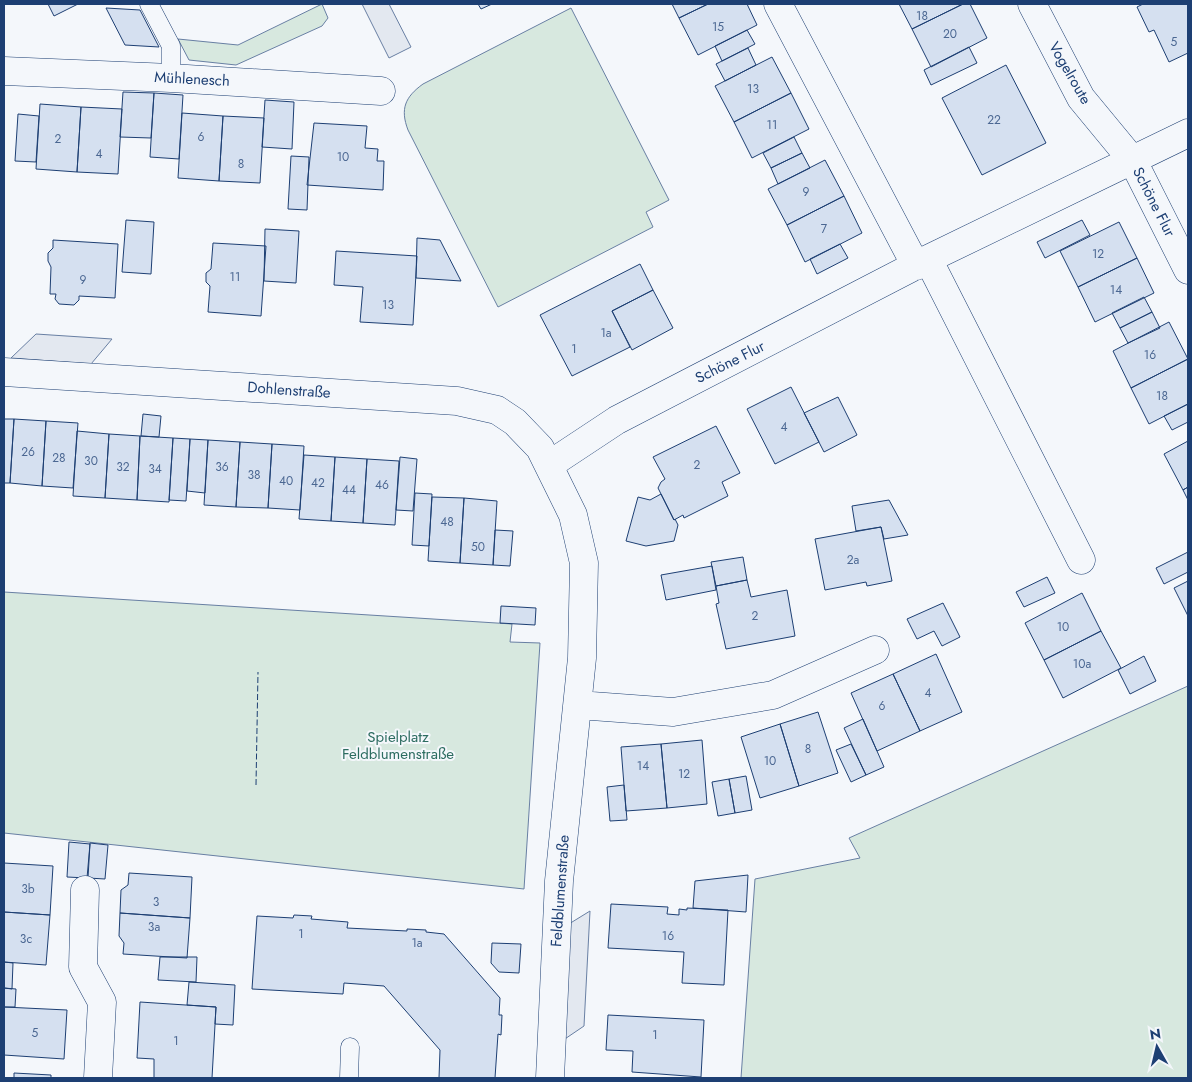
<svg xmlns="http://www.w3.org/2000/svg" width="1192" height="1082" viewBox="0 0 1192 1082" font-family="Jost,sans-serif">
<style>
.green{fill:#d7e8df;stroke:#687fa3}
.parking{fill:#e3e8f0;stroke:#687fa3}
.building{fill:#d5e0f0;stroke:#1d3f73}
.lines{fill:none;stroke-linecap:round;stroke-linejoin:round}
.service-casing{stroke:#1d3f73;stroke-width:19}
.minor-casing{stroke:#1d3f73;stroke-width:29}
.service{stroke:#f4f7fb;stroke-width:18}
.minor{stroke:#f4f7fb;stroke-width:28}
.fence{stroke:#1d3f73;stroke-width:1;stroke-dasharray:6 2.5;stroke-linecap:butt}
.labels{text-anchor:middle;stroke-width:4;stroke-linejoin:round;paint-order:stroke}
.number-label{font-size:12px;fill:#4b6792}
.street-label{font-size:15px;fill:#1d3f73;stroke:#f4f7fb}
.park-label{font-size:15px;fill:#2c6c60;stroke:#f4f7fb}
</style>
<rect width="100%" height="100%" fill="#f4f7fb"/>
<path class="green" d="M322 4 328 18 322 26 236 65 189 60 178 39 238 45Z
M571 8 669 200 646 212 653 227 498 307 408 130C400 109 405 97 423 84Z
M4 592 512 624 510 642 540 643 524 889 4 833Z
M1188 686V1078H741L755 879 860 858 849 838Z"/>
<path class="parking" d="M362 4H389L411 47 389 58Z
M36 334 112 339 91 364 11 358Z
M590 911 584 1026 556 1045 564 927Z"/>
<path class="building" d="M48 4H78L54 16Z
M478 4H492L481 9Z
M672 4H708L679 18Z
M708 4H747L757 25 698 55 679 18Z
M899 4H963L912 29Z
M963 4H970L987 38 931 67 912 29Z
M1143 4H1188V53L1169 62 1154 30 1149 32 1137 7Z
M106 8 140 10 159 47 125 45Z
M747 30 755 44 722 61 715 46Z
M969 47 977 63 931 85 924 70Z
M748 48 756 65 725 81 716 64Z
M772 57 791 93 734 122 715 86Z
M1006 65 1046 143 982 175 942 98Z
M123 92 154 93 151 138 120 137Z
M154 93 183 95 179 159 150 157Z
M791 93 809 129 752 158 734 122Z
M265 100 294 102 292 149 262 147Z
M40 104 81 107 77 172 36 169Z
M81 107 122 109 118 174 77 172Z
M182 113 223 116 219 181 178 178Z
M18 114 39 116 36 162 15 161Z
M223 116 264 118 260 183 219 181Z
M314 123 367 126 365 148 378 149 377 161H384L383 190 307 185Z
M794 137 802 153 771 168 763 153Z
M802 153 810 168 778 184 771 168Z
M291 156 309 157 307 210 288 209Z
M825 160 844 196 787 225 768 189Z
M844 196 862 233 805 262 787 225Z
M126 220 154 222 151 274 122 272Z
M1082 220 1090 235 1045 258 1037 242Z
M1119 222 1137 258 1078 287 1060 251Z
M265 229 299 231 296 283 264 281Z
M417 238 440 240 461 281 416 278Z
M53 240 118 244 115 298 79 296V300L74 305 59 304 55 299 56 294H50L51 267 48 261V253L53 248Z
M213 243 266 246 261 316 208 312 210 286 206 282V273L211 269Z
M840 244 848 258 817 274 810 259Z
M336 251 417 256 413 325 360 322 363 287 334 285Z
M1137 258 1154 293 1095 322 1078 287Z
M640 264 653 290 612 311 630 347 572 376 540 315Z
M653 290 673 328 632 350 612 311Z
M1144 297 1152 312 1120 328 1112 313Z
M1152 312 1160 328 1128 343 1120 328Z
M1169 322 1188 359 1131 388 1113 351Z
M1188 359V404L1149 424 1131 388Z
M791 387 819 442 775 464 747 409Z
M838 397 857 435 824 452 804 413Z
M1188 404V422L1172 430 1164 416Z
M143 414 161 416 159 437 141 436Z
M4 419H14L10 483H4Z
M14 419 46 421 42 486 10 483Z
M46 421 78 423 73 488 42 486Z
M716 426 740 473 722 482 728 496 684 518 683 515 674 520 658 488 661 482 665 479 653 457Z
M77 431 109 434 105 498 73 496Z
M109 434 140 436 137 500 105 498Z
M140 436 173 438 169 502 137 500Z
M173 438 190 439 186 501 169 500Z
M190 439 208 440 205 493 187 491Z
M208 440 240 442 236 507 204 505Z
M1188 441V487L1183 490 1164 454Z
M240 442 272 444 268 508 236 507Z
M272 444 304 446 300 510 268 508Z
M304 455 335 457 331 521 299 519Z
M335 457 367 459 363 523 331 521Z
M400 457 417 459 413 511 396 510Z
M367 459 399 461 395 525 363 523Z
M1188 487V500L1183 490Z
M415 493 432 494 429 546 412 545Z
M661 494 674 520 675 519 678 525 674 541 646 546 626 541 638 497 650 500Z
M432 497 464 498 460 563 428 561Z
M464 498 497 501 493 565 460 563Z
M889 500 908 535 884 539 881 527 856 531 852 506Z
M881 527 892 581 867 586 866 582 825 590 815 539Z
M495 530 513 531 510 566 493 565Z
M1188 552V572L1164 584 1156 568Z
M743 557 747 580 716 586 711 562Z
M712 566 716 590 666 600 661 575Z
M1047 577 1055 593 1024 607 1016 592Z
M747 580 751 597 787 590 795 636 726 649 716 604 719 603 716 586Z
M1188 581V616L1174 588Z
M1082 593 1101 631 1044 660 1025 623Z
M943 603 960 637 942 646 934 631 917 639 907 619Z
M501 606 536 608 535 625 500 623Z
M1101 631 1121 668 1063 698 1044 660Z
M936 654 962 712 920 731 893 674Z
M1144 656 1156 681 1130 694 1118 670Z
M893 674 920 731 877 751 851 693Z
M818 712 838 773 799 786 780 724Z
M863 719 884 767 866 775 844 728Z
M780 724 799 786 760 798 741 737Z
M702 740 707 804 667 808 661 744Z
M661 744 667 808 626 811 621 747Z
M851 744 866 775 851 782 836 750Z
M746 776 752 810 735 813 729 779Z
M729 779 735 813 718 816 712 782Z
M624 785 627 820 610 821 607 787Z
M69 842 90 844 87 878 67 877Z
M90 843 108 845 105 879 88 878Z
M4 863 53 866 50 915 4 912Z
M129 873 192 877 190 918 120 913 121 890 128 885Z
M748 875 746 912 693 908 695 881Z
M611 904 668 907 667 914 679 915V909L687 910V908L728 910 724 985 682 983 684 952 608 948Z
M4 912 50 915 46 965 4 962Z
M120 913 190 918 187 958 123 954 124 943 119 936Z
M294 915 312 916 311 919 348 922 347 928 407 931V929L426 930V932L444 934 500 998 499 1015H502L501 1035 498 1034 495 1078H439L440 1050 384 986 344 983 343 994 252 989 257 916 293 918Z
M492 943 521 944 519 973 499 972 491 963Z
M160 957H197L196 982 158 980Z
M4 962 13 963 12 989 4 988Z
M189 982 235 985 233 1025 215 1024 216 1007 187 1005Z
M4 988 16 989 15 1007H4Z
M140 1002 216 1007 212 1078H154V1059L137 1058Z
M4 1007 67 1010 64 1059 4 1055Z
M608 1015 704 1020 701 1077 632 1072 633 1051 606 1050Z
M14 1073 51 1075V1078H14Z"/>
<g class="lines">
<defs>
<path id="service" d="M149 4 171 46V78
M349 1078 350 1047"/>
<path id="minor" d="M778 4 916 266
M1032 4 1081 98 1133 161 1188 270
M4 71 171 78 381 91
M928 259 1081 560
M4 372 457 401 497 410 515 422 540 448 573 515 584 563 582 658 559 881 550 1078
M549 465 617 420 928 259 1188 133
M578 705 673 712 773 695 875 650
M85 890 83 967 102 1002 98 1078"/>
</defs>
<use href="#service" class="service-casing"/>
<use href="#minor" class="minor-casing"/>
<use href="#service" class="service"/>
<use href="#minor" class="minor"/>
<path class="fence" d="M256 785 258 672"/>
</g>
<g class="labels">
<g class="number-label">
<text x="922" y="20">18</text>
<text x="718" y="31">15</text>
<text x="950" y="38">20</text>
<text x="1174" y="46">5</text>
<text x="753" y="93">13</text>
<text x="994" y="124">22</text>
<text x="772" y="129">11</text>
<text x="201" y="141">6</text>
<text x="58" y="143">2</text>
<text x="99" y="158">4</text>
<text x="343" y="161">10</text>
<text x="241" y="168">8</text>
<text x="806" y="196">9</text>
<text x="824" y="233">7</text>
<text x="1098" y="258">12</text>
<text x="235" y="281">11</text>
<text x="83" y="284">9</text>
<text x="1116" y="294">14</text>
<text x="388" y="309">13</text>
<text x="606" y="337">1a</text>
<text x="574" y="353">1</text>
<text x="1150" y="359">16</text>
<text x="1162" y="400">18</text>
<text x="784" y="431">4</text>
<text x="28" y="456">26</text>
<text x="59" y="462">28</text>
<text x="91" y="465">30</text>
<text x="697" y="469">2</text>
<text x="123" y="471">32</text>
<text x="222" y="471">36</text>
<text x="155" y="473">34</text>
<text x="254" y="479">38</text>
<text x="286" y="485">40</text>
<text x="318" y="487">42</text>
<text x="382" y="489">46</text>
<text x="349" y="494">44</text>
<text x="447" y="526">48</text>
<text x="478" y="551">50</text>
<text x="853" y="564">2a</text>
<text x="755" y="620">2</text>
<text x="1063" y="631">10</text>
<text x="1082" y="668">10a</text>
<text x="928" y="697">4</text>
<text x="882" y="710">6</text>
<text x="808" y="753">8</text>
<text x="770" y="765">10</text>
<text x="643" y="770">14</text>
<text x="684" y="778">12</text>
<text x="28" y="893">3b</text>
<text x="156" y="906">3</text>
<text x="154" y="931">3a</text>
<text x="301" y="938">1</text>
<text x="668" y="940">16</text>
<text x="26" y="943">3c</text>
<text x="417" y="947">1a</text>
<text x="35" y="1037">5</text>
<text x="655" y="1039">1</text>
<text x="176" y="1045">1</text>
</g>
<g class="street-label">
<text transform="translate(1070 73) rotate(60)" y="5">Vogelroute</text>
<text transform="translate(192 79) rotate(3)" y="5">Mühlenesch</text>
<text transform="translate(1154 202) rotate(63)" y="5">Schöne Flur</text>
<text transform="translate(730 362) rotate(-27)" y="5">Schöne Flur</text>
<text transform="translate(289 390) rotate(4)" y="5">Dohlenstraße</text>
<text transform="translate(560 891) rotate(-86)" y="5">Feldblumenstraße</text>
</g>
<g class="park-label">
<text x="398" y="742">Spielplatz<tspan x="398" dy="17">Feldblumenstraße</tspan></text>
</g>
</g>
<rect width="1192" height="1082" fill="none" stroke="#1d3f73" stroke-width="10"/>
<g transform="translate(1157 1047) rotate(352)" stroke="#f4f7fb" stroke-width="4" paint-order="stroke">
<path d="M0-4L9 19L0 12L-9 19Z" fill="#1d3f73"/>
<text y="-8" font-size="14" font-weight="bold" text-anchor="middle" fill="#1d3f73">N</text>
</g>
</svg>
